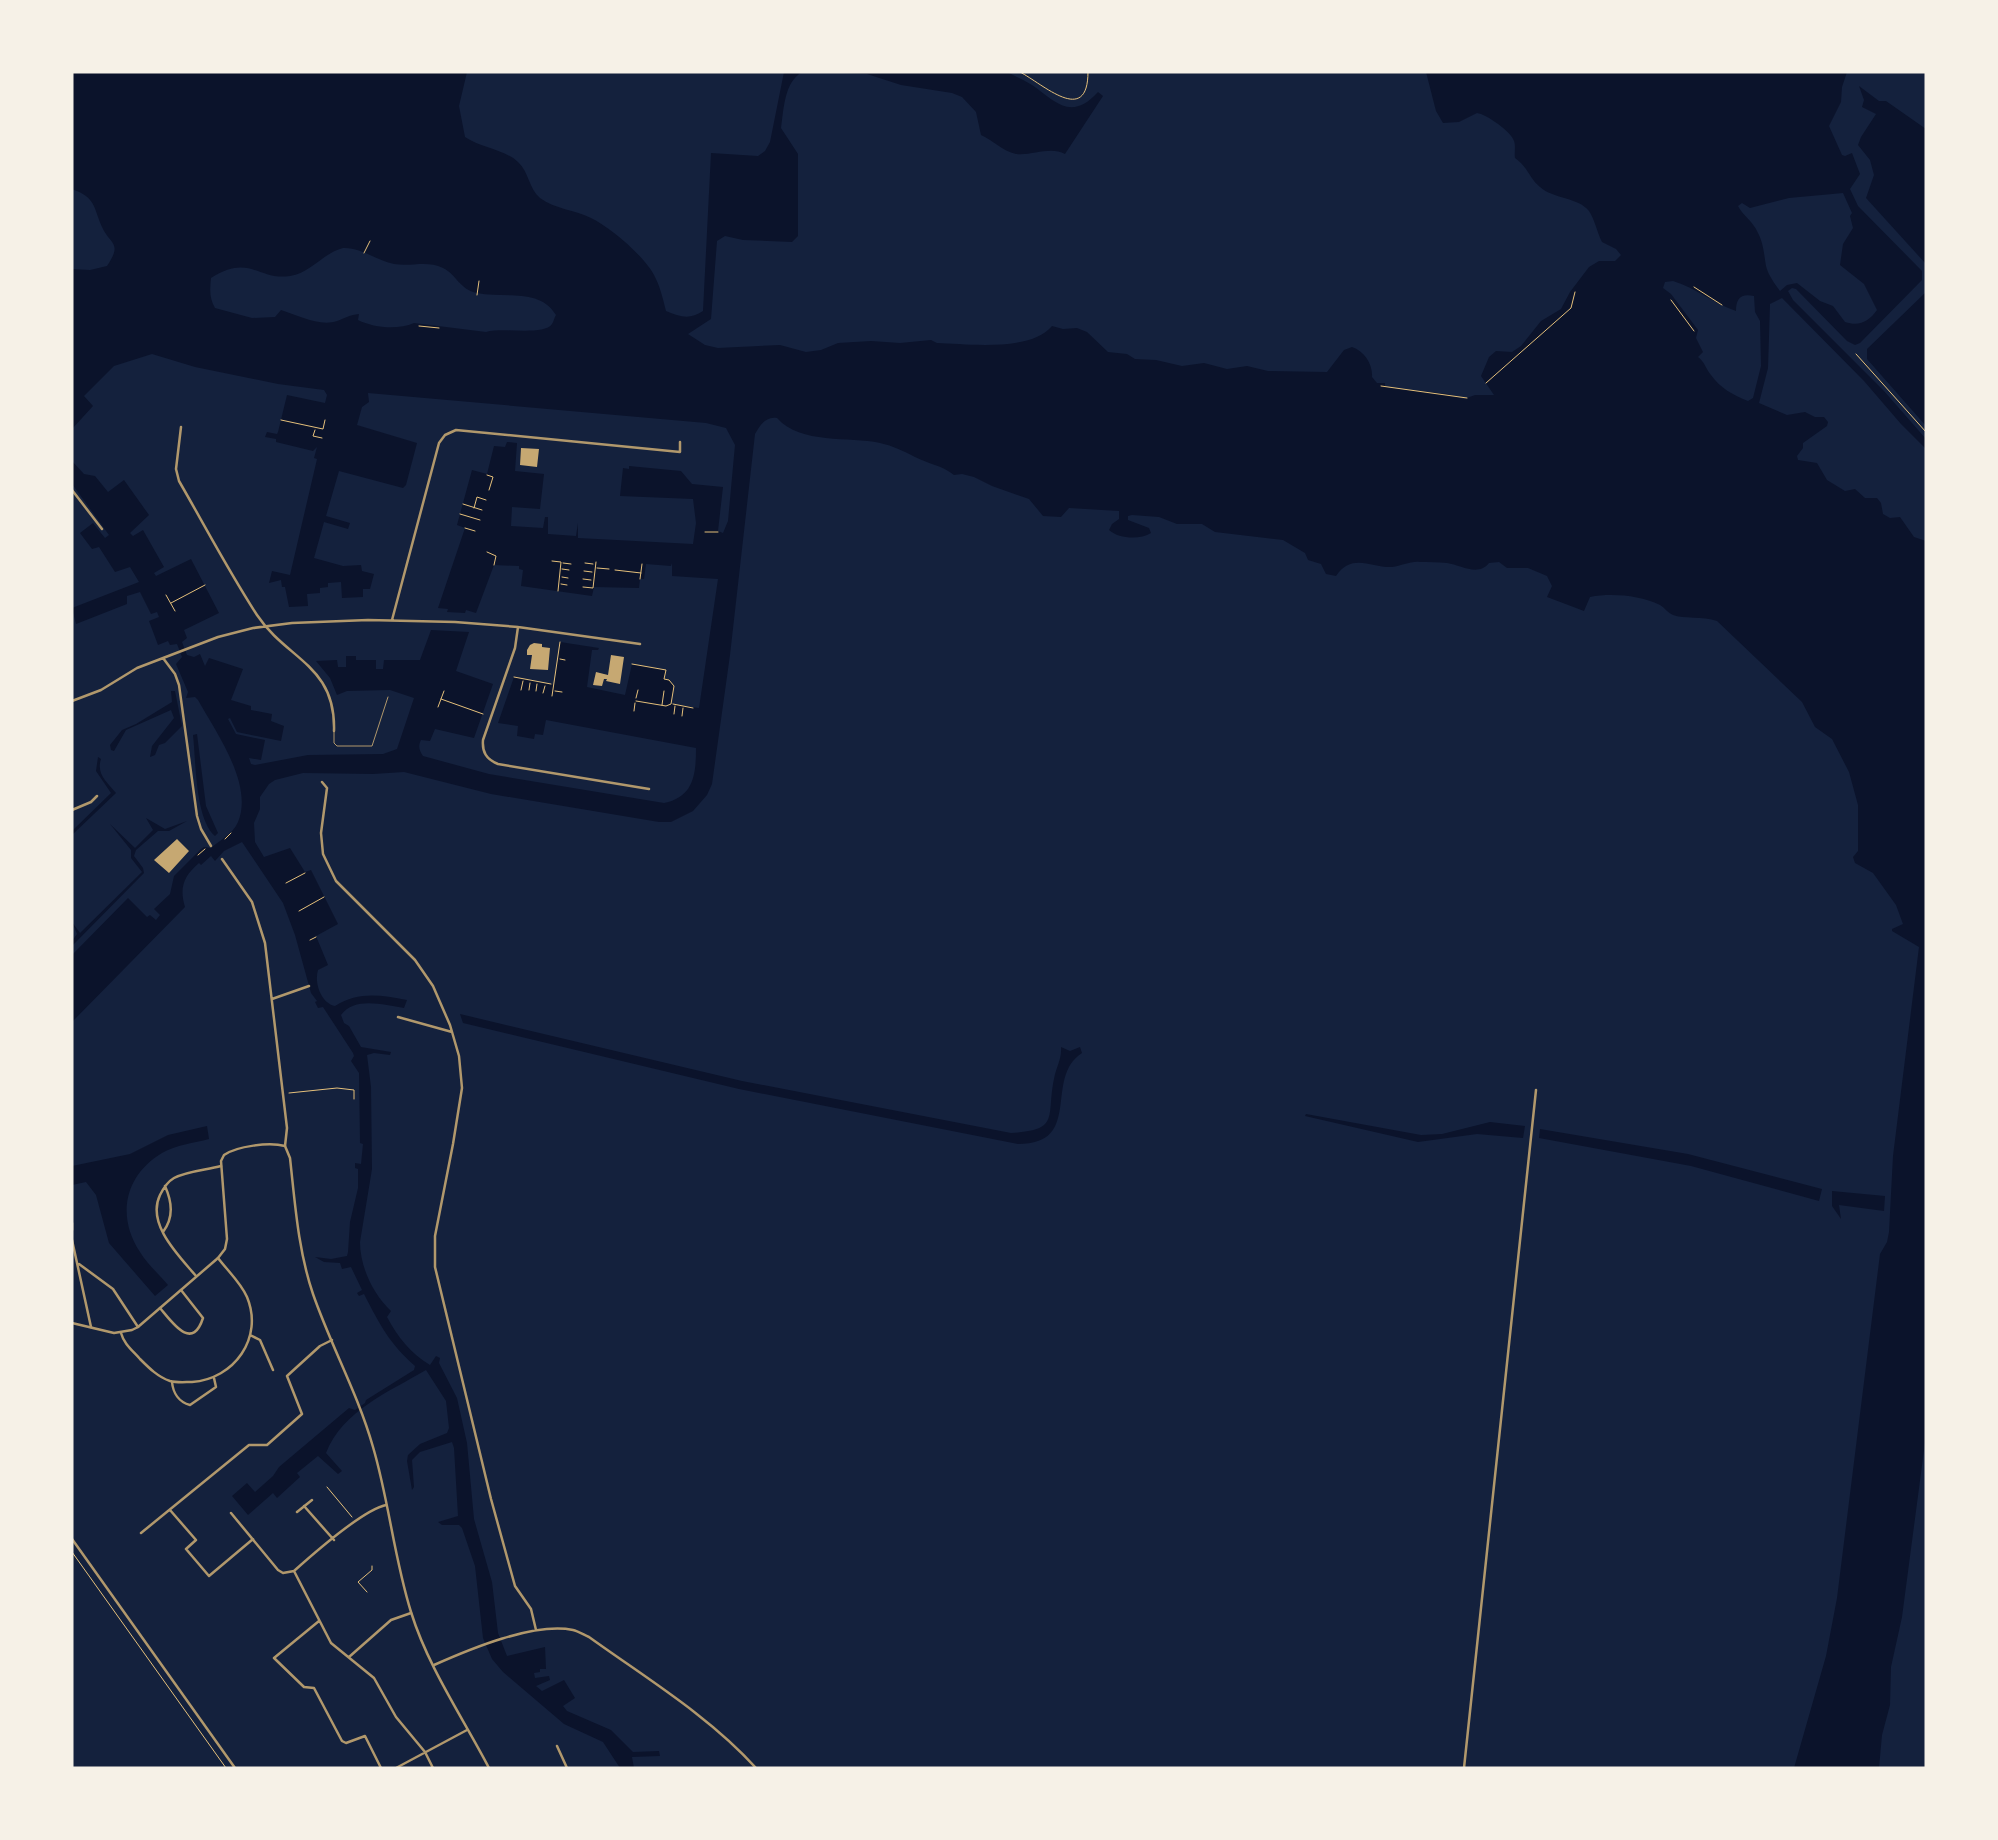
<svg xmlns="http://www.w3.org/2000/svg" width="1998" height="1840" viewBox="0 0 1998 1840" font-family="'DejaVu Sans',sans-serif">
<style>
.water{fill:#0b132b;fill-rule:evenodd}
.building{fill:#c6a872}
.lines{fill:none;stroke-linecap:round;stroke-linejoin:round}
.path{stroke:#e5c07b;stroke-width:1}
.service{stroke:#b1986c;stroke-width:1}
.minor{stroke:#b1986c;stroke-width:2.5}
.tertiary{stroke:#b1986c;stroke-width:2.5}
</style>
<rect width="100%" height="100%" fill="#14213d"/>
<path class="water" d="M72 72H467L459 106 465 137C481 148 504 149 518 162 529 172 529 189 540 198 555 209 575 210 591 218 610 227 644 256 654 275 660 286 663 299 666 311 680 317 690 320 703 311L711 153 758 156 765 151 770 142 784 72H802C784 83 784 108 781 128L798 154V236L792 242 743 240 725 236 717 241 711 319 688 334 705 345 718 348 780 345 806 352 821 350 838 343 871 341 900 343 931 340 937 343C968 344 1031 352 1052 326L1063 329 1077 328 1087 332 1108 352 1127 354 1135 359 1156 360 1182 366 1204 363 1227 369 1247 366 1268 371 1327 372 1344 350 1352 347C1364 351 1373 364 1372 377L1377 383H1385V387L1447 394 1464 399 1475 395H1494L1481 376 1489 357 1496 351 1512 352 1521 346 1541 321 1561 309 1570 292 1589 267 1599 261H1615L1621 255 1616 249 1602 242C1597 232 1595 220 1589 211 1578 197 1553 199 1540 187 1529 178 1528 167 1515 158 1514 153 1516 146 1514 141 1512 132 1486 114 1477 113L1459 122 1443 123 1436 111 1426 72H1847L1842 87 1841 102 1829 126 1842 155 1845 156 1852 153 1860 174 1850 189 1858 206 1922 271V280L1860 343 1855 345 1847 341 1796 289 1792 288 1788 291 1793 300 1884 391 1926 439V449L1901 424 1864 381 1782 298 1770 304 1768 368 1759 403 1787 415 1805 412 1815 417H1824L1828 422 1827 426 1803 443V448L1797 456 1798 460 1817 463 1827 480 1845 491 1855 489 1865 498H1877L1881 503 1883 514 1890 518 1900 517 1914 537 1926 541V1435L1902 1617 1891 1667 1890 1705 1882 1735 1879 1768H1794L1826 1656 1837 1598 1880 1254 1887 1242 1889 1232 1893 1156 1919 947 1892 931V929L1903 924 1896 905 1873 873 1855 863 1853 857 1858 851V805L1849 772 1832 739 1815 727 1802 702 1717 621C1703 616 1683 619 1673 615 1668 613 1665 608 1660 605 1639 595 1611 593 1590 597L1584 611 1547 597 1552 586 1547 576 1528 568H1507L1499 562 1489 563C1478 577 1461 565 1447 563 1438 562 1429 562 1420 562 1410 561 1402 566 1392 567 1372 568 1352 552 1336 576L1326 574 1321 564 1308 560 1305 553 1283 540 1215 532 1202 524H1177L1159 517 1132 515 1128 516V520L1149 528 1151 533C1140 540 1119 539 1109 530L1112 524 1119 519V511L1069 508 1061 517 1043 516 1029 499 992 486 974 477 962 474 954 475C942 465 928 464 915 457 904 451 893 446 880 443 849 436 801 445 777 418 766 416 760 425 755 434L730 655 712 784 707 795 693 811 671 822H659L491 794 404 772 373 774 303 773 275 780 269 784 260 797V809L254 823 255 842 264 857 290 848 305 872 311 870 338 924 316 936 328 965 318 970C314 983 321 1003 335 1006 359 991 380 995 407 1000L404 1008C384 1005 355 996 341 1015L344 1023 349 1026 361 1047 391 1052 390 1055 374 1053 367 1055 371 1087 372 1169 360 1242C360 1267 373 1294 391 1311L387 1317C397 1336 411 1354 430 1365L436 1356 440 1358 439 1363 457 1398 467 1443 474 1519 492 1582 498 1633 507 1656 545 1647 546 1669H540V1672L534 1673 535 1678 549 1676 550 1680 536 1686 542 1691 564 1680 575 1698 563 1706 567 1711 611 1730 633 1752 659 1751 660 1756 632 1757 634 1768H620L603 1742 564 1724 503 1672 492 1659 483 1638 475 1566 462 1528 459 1525H442L438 1522 458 1516 454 1448 452 1442 420 1452 412 1460 414 1487 412 1490 407 1461 408 1455 420 1444 447 1433 449 1428 446 1401 426 1370C389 1392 343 1410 326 1453L342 1471 338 1474 318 1456 297 1473 300 1477 277 1498 273 1493 248 1515 232 1496 247 1483 255 1492 273 1476 279 1467 349 1408 355 1410 365 1403 366 1400 414 1370 415 1366C389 1343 380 1325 364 1294L359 1296 357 1293 362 1290 351 1267 342 1269 340 1263 324 1262 315 1257 331 1259 347 1256 348 1252 350 1222 358 1188V1169L355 1168V1163L361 1164 363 1144 360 1143 359 1073 351 1061 354 1056 353 1053 323 1007 318 1008 315 1002 317 1001 311 993 295 935 283 903 242 842 224 851 215 861 211 856 201 865 199 863C184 876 179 887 185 907L72 1022V955L128 898 147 917 150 915 156 920 160 915 154 909 170 894 174 876 201 849 204 847 211 848C220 840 233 834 238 822 254 784 215 731 198 700L195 697 186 698 188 692 176 664 182 657 177 644 170 645 168 641 158 645 149 621 159 617 157 612 151 614 140 592 127 596V604L76 624 72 608 139 582 130 567 115 572 99 547 92 549 80 533 93 523 105 538 109 535 72 484V461L84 474 95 476 108 492 124 480 149 515 130 533 133 536 143 530 164 567 154 573 156 576 191 559 219 613 184 630 187 638 182 642 187 655 194 657 200 654 205 666 209 658 243 669 231 700 251 706V710L272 714 271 721 284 726 281 741 237 732 230 718 228 719 236 734 265 740 261 760 249 758 251 764 255 765 308 755 383 754 397 749 414 698 390 690 347 691 337 695 330 678 316 661 337 660 338 667H346V656H356V660H376V669H383L384 660H420L431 630 469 632 456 671 493 684 474 738 435 729 430 741 421 740C418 746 419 750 423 756L489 774 664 803C694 797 696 774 696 748L546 720 543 735 535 734 534 739 517 736 518 726 498 723 514 677 554 685 560 642 599 648 598 650H592L587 687 625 695 632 664 666 670 664 679 669 680 674 686 671 704 699 708 718 579 672 576V563L671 566 646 564 644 579H640L639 588 594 587 592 596 521 586 523 570 519 569V566L494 565 476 613 466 610 465 613 447 612 448 609 438 608 465 528 457 525 472 470 487 474 494 446 505 447 507 442 517 443 515 471 544 474 540 509 512 507 511 526 543 528 545 517H548V534L576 536 578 523V538L693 544 696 523 693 499 620 496 623 468 629 469V466L681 471 692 484 723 487 718 531 723 533 728 521 735 445 726 428 706 423 368 393 369 402 362 407 357 425 417 443 406 485 403 488 339 471 326 516 350 523 348 529 324 522 314 558 343 566 361 565 362 571 374 574 370 589H363V597L342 598 341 582 328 583V587L320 588V593L307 594 308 606 289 607 285 587H282L281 580 269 583 272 571 290 575 317 459 314 458 317 447 313 451 276 442V439L265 437 267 432 277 434 278 432 287 395 325 403 327 395 324 390 278 384 195 367 152 354 114 366 84 396 93 406 72 429V269L90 270 107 266C123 242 110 245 102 227 93 206 96 198 72 189ZM1843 193 1852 213 1850 216 1853 228 1843 244 1840 265 1864 284 1877 310C1869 321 1860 327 1845 322L1833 306 1820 301 1797 283 1787 285 1780 291C1775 284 1768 275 1766 266 1764 255 1764 245 1758 233 1753 221 1743 216 1738 206L1742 203 1750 208 1789 198ZM343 248C361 247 377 261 394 264 411 267 427 260 443 268 456 274 460 290 477 293 504 299 539 287 556 315 554 318 554 321 552 324 544 336 503 327 486 332L414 323C398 330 374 328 358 320L359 314C350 315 345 318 337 321 320 327 297 315 281 310L275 317 252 318 215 308C209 298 210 289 211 278 250 253 258 281 290 276 311 273 323 253 343 248ZM1673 281C1696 288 1713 303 1736 311 1736 298 1741 293 1754 296L1755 312 1760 321 1761 366 1753 398 1748 401C1733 395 1720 388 1711 375 1706 369 1704 361 1698 357L1703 352 1696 338 1698 330 1671 294 1663 288 1665 282Z
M821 72H1007C1015 76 1024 80 1032 85 1055 101 1071 122 1098 92L1103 96 1065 154C1050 146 1032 156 1016 154 1002 151 993 140 981 135L976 112 962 97 952 93 901 85 867 74Z
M1859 86 1879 101H1886L1926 129V264L1866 198 1874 175 1870 160 1858 145 1861 137 1876 114 1862 107 1864 100Z
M1926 292V426L1867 359V349Z
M171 691H175L182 726 165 743 159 745 155 755 150 757 152 746 174 718 171 710 126 730 114 751 111 750 110 745 122 730 136 724 172 702Z
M197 734 206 806 218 833 215 836C195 819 196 761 193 735Z
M98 757 101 759C96 774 107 782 116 793L72 835V831L111 793 96 771Z
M146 818 165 829 187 821 169 831H158L136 850 134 856 143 868 144 873 72 946V941L77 934 72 922 80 933 142 872 131 858V850L110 824 135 848 153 830Z
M460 1014 742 1081 1011 1133C1061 1130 1046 1117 1054 1079 1056 1067 1062 1059 1061 1047L1070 1051 1080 1047 1082 1053C1043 1078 1084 1144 1018 1144L739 1089 463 1023Z
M1306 1114 1421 1135 1442 1134 1490 1122 1525 1126 1523 1138 1477 1134 1418 1142 1305 1116Z
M207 1126 209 1139C194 1143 176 1145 162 1153 125 1175 116 1216 140 1252 147 1264 159 1274 168 1285L155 1296 109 1243 96 1195 86 1182 72 1185V1166L130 1154 168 1135Z
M1540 1129 1688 1154 1822 1189 1819 1201 1691 1166 1539 1138Z
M1832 1191 1885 1196 1884 1211 1839 1205 1841 1219 1832 1206Z"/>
<path class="building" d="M521 448 539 449 537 467 520 465Z
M534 643 542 644V647L550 648 548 670 530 669 532 655H527V650L530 645Z
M611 655 624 657 620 684 606 681 607 679H604L602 686 593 685 596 672 608 675Z
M177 839 189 851 169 873 154 860Z"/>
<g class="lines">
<path class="path" d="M1020 72C1043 84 1088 127 1088 72
M364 253 370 241
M1694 287 1722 305
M477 295 479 281
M1671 300 1694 331
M419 326 439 328
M1856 354 1926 432
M1486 383 1571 308 1575 292
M1381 386 1467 398
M281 420 323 429 325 420
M315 430 313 436 322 438
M487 475 493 477 489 490
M463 504 482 510
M474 508 477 497 486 500
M460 514 480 520
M465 528 475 531
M705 532H718
M487 552 496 556 494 565
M552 561 561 562 558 591
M563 563 571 564
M585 563 593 564
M597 568 609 569
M562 569 569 570
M615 570 641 573
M584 571 592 572
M562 577 568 578
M583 579 591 580
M640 579 642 564
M561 584 567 585
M583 587 593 588 596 562
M166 595 175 611
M171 603 205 585
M560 659 565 660
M632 664 666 670 664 679 669 680 674 686 671 704 666 706 636 701
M514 677 551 684
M521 690 523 681
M529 690 530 683
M536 691 537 684
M555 691 562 692
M543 693 545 686
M552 696 560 642
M636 698 638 690
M441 699 483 714
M673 704 693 708
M662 705 664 691
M438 707 444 691
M634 711 635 703
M674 714 675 706
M682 716 683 708
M225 839 231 833
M198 855 205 849
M286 883 305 873
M299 911 324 897
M310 940 316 937
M289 1093 337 1088 354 1090V1099
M327 1487 352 1517
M72 1552 226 1768
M367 1592 358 1582 372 1570V1566"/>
<path class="service" d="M334 731V743L337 746H372L388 697"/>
<path class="minor" d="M181 427 176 469 179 481C205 526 229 572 257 615 287 660 336 665 334 731
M72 490 102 529
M392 620 439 443 445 435 456 430 680 452V442
M518 627 515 648 483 740C482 752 486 759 498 764L649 789
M163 658 175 674 179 685 197 816 201 829 211 846
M72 701 101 690 137 668 218 637 253 628 292 623 368 620 455 622 518 627 640 644
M322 782 327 788 321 833 323 854 336 881 415 960 433 986 450 1025 459 1056 462 1088 453 1144 435 1236V1267L491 1499 515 1586 531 1609 536 1630
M72 810 91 802 97 796
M222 859 252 902 265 943 287 1128 285 1146
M272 999 309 986
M398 1017 452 1032
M72 1223V1230
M163 1232C174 1217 172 1202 165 1186
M72 1240 91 1327
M79 1264 113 1289 138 1327
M196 1276C179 1256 146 1224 160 1195 163 1189 167 1182 174 1178 187 1171 206 1170 221 1166
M160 1308C172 1322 192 1352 203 1318L181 1290
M121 1333C124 1344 132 1350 140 1359 149 1368 158 1377 170 1381 177 1383 185 1382 192 1382 234 1379 264 1338 247 1297 241 1283 227 1270 218 1258
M250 1335 260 1340 273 1370
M172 1382C173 1393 179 1402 190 1405L216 1387 214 1378
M304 1506 334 1540
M170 1510 196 1540 186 1549 209 1576 253 1539
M297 1512 312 1500
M231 1513 278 1570 283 1573 294 1571C313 1554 363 1510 386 1505
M141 1533 249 1445H267L302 1414 287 1376 320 1346 332 1340
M294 1571 331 1643 374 1678 396 1717 425 1752 433 1768
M319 1621 274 1658 304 1687 314 1688 342 1741 346 1743 365 1736 381 1768
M349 1657 391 1620 411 1613
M434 1665C470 1649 534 1622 573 1630 578 1631 584 1635 589 1637 646 1678 709 1716 756 1768
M557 1746 567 1768
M396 1768 467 1730
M1464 1768 1536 1090"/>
<path class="tertiary" d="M72 1323 114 1333 132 1330 138 1327 218 1258 225 1249 227 1239 221 1161 224 1155C237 1146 269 1142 285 1146L290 1158C295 1203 298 1250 313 1294 331 1346 358 1394 373 1447 389 1501 394 1558 411 1612 428 1667 463 1718 489 1768
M72 1539 235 1768"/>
</g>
<rect width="1998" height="1840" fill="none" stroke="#f6f1e7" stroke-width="147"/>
</svg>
